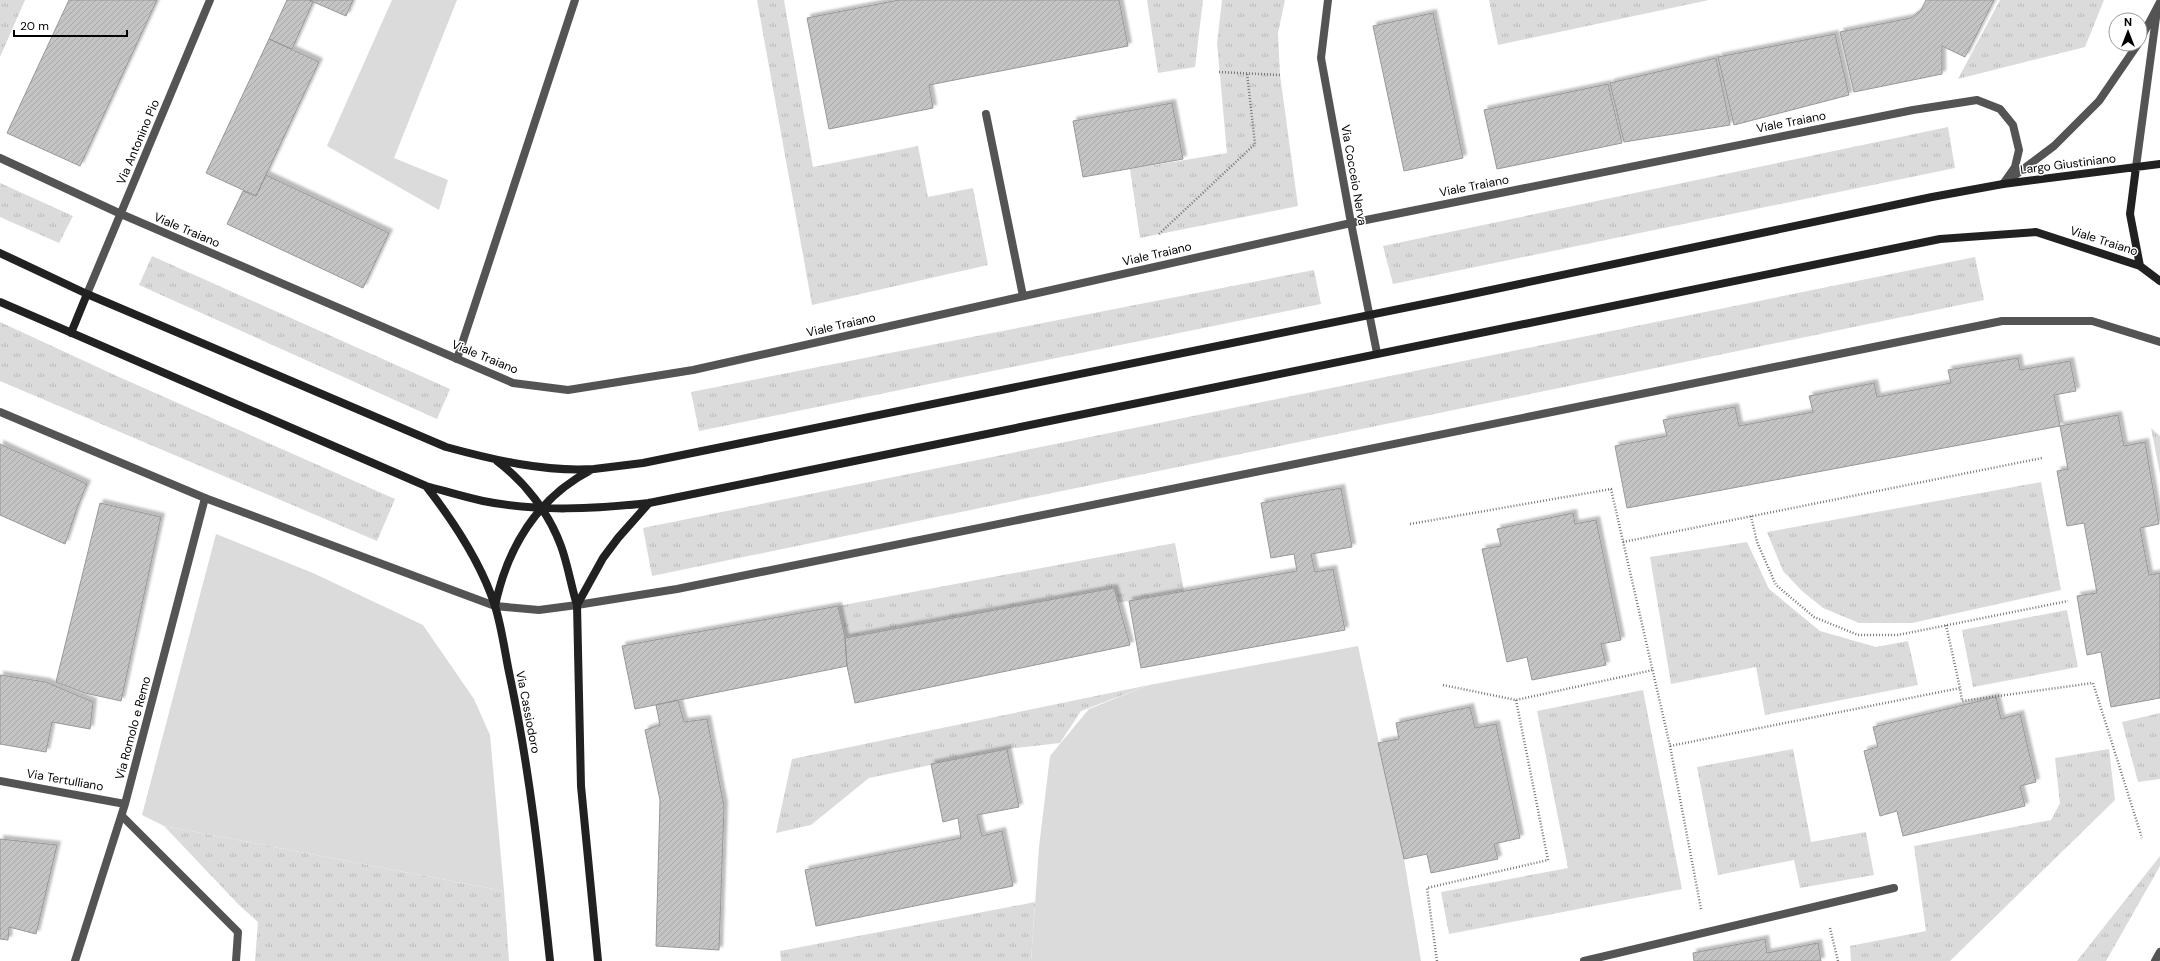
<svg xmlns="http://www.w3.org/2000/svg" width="2160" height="961" viewBox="0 0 2160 961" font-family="'DM Sans',sans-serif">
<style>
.grass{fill:#dbdbdb}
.park{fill:url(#park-tufts)}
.building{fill:url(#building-hatch);stroke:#989898;filter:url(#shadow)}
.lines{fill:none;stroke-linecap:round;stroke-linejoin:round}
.path{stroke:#767676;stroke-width:2.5;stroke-dasharray:1 2;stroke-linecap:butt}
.service{stroke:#545454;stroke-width:8}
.minor{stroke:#545454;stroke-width:8}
.tertiary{stroke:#545454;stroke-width:8}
.secondary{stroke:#212121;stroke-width:8}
.labels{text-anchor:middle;stroke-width:3;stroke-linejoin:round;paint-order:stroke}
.street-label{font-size:12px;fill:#000;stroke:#fff}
</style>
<defs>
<pattern id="park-tufts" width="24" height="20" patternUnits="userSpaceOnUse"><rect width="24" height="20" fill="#dbdbdb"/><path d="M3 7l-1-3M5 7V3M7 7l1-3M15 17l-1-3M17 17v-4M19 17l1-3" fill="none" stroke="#bababa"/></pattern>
<pattern id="building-hatch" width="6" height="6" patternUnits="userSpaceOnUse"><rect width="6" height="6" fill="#c4c4c4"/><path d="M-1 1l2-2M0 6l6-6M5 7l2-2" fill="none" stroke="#a7a7a7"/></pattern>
<filter id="shadow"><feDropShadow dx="3.5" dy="-3.5" stdDeviation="1" flood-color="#0004"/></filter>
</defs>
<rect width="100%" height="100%" fill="#fff"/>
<path class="grass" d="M392 0H457L394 158 448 180 439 210 327 146Z
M216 534 313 573 423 625 474 699 490 735 504 891 164 826 142 815Z
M1358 646 1404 859 1421 961H1031L1039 847 1050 756 1089 709 1149 685Z"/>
<path class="park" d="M0 0H25L0 57Z
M757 0H784L813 167 918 146 928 197 973 188 988 265 812 305Z
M1147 0H1203L1195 67 1158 73Z
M1222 0H1285L1278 33 1280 75 1298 206 1140 238 1130 169 1227 153 1217 43Z
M1489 0H1709L1498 45Z
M2000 0H2104L2085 47 1958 79Z
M1948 127 1955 168 1393 284 1383 246Z
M0 183 73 216 59 243 0 217Z
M152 256 450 389 437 419 139 285Z
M1975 257 1984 300 652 576 643 528Z
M1314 270 1321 304 699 431 691 392Z
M0 322 119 377 395 499 377 541 0 381Z
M2151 428 2160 436V474Z
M2041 482 2061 590 1912 623H1859L1823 608 1802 591 1783 571 1767 532Z
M1747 542 1769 589 1820 631 1876 647 1908 641 1918 685 1765 715 1756 667 1671 684 1650 557Z
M1175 543 1184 591 1117 603 1114 588 845 638 838 606Z
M2067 610 2078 667 1973 687 1962 630Z
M1149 685 1081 711 1060 743 1007 749 869 778 811 825 776 833 792 759Z
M1643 690 1682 889 1449 934 1441 892 1568 868 1537 711Z
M2160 713V779L2138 782 2122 722Z
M1793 749 1811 842 1866 832 1874 875 1800 888 1794 860 1718 875 1697 767Z
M2109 749 2115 800 1950 961H1851L1850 946 1926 931 1914 846 2051 820 2060 803 2055 758Z
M164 826 504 891 509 961H255L258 922 239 905Z
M2160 856V866L2106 961H2077Z
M1035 902 1031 961H781L780 951Z"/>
<path class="building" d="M69 0H157L80 166 7 133Z
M287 0H309L313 2 292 49 269 39Z
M309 0H353L346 16Z
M899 0H1119L1128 46 929 85 933 108 829 129 807 18Z
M1926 0H1994L1965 57 1942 46V74L1854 92 1840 32 1911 18 1921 10Z
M1433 13 1463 158 1404 171 1373 26Z
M1835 34 1849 95 1734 125 1718 57Z
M269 39 319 62 256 196 206 173Z
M1716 58 1730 125 1624 142 1610 83Z
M1608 84 1622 143 1497 169 1484 110Z
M1172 103 1183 159 1083 177 1073 121Z
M266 175 389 233 363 288 227 224 243 191 256 196Z
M2018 358 2020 370 2070 361 2076 391 2054 395 2060 426 1627 508 1615 446 1667 436 1663 420 1735 407 1739 426 1813 412 1809 396 1874 383 1877 397 1951 383 1948 370Z
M2118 415 2124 446 2145 442 2159 524 2140 528 2149 575 2160 573V698L2111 707 2101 652 2087 655 2077 596 2097 593 2084 523 2067 526 2057 471 2068 469 2060 426Z
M0 444 87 484 77 508 65 544 0 515Z
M1341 488 1352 547 1311 554 1315 572 1333 569 1345 630 1141 668 1129 601 1297 571 1294 554 1271 558 1261 503Z
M100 503 161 517 121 701 85 693 56 682Z
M1573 513 1575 524 1596 520 1621 640 1601 644 1606 665 1532 680 1527 657 1507 662 1482 549 1501 546 1497 529Z
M1114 588 1130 645 855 703 847 666 845 638Z
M838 606 845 638 847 666 635 709 622 646Z
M0 675 46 682 93 702 90 729 52 722 46 752 0 744Z
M1996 697 2001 719 2020 714 2036 782 2020 786 2025 806 1903 836 1897 811 1880 816 1864 751 1878 747 1873 727Z
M678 700 684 722 707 719 724 806 719 950 656 946 660 800 645 730 660 725 656 705Z
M1470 707 1475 728 1496 724 1520 838 1494 844 1498 859 1431 873 1427 854 1404 859 1378 743 1399 739 1396 723Z
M1007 749 1019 807 977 815 982 836 1002 831 1013 886 816 926 805 870 961 838 958 818 943 822 931 764Z
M0 839 57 845 36 934 9 927 8 940 0 939Z
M1765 939 1767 953 1818 943 1821 961H1694L1693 953Z"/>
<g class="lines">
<path class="path" d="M1219 72 1280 75
M1159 234 1255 144 1247 73
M1751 516 1757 542 1776 585 1814 617 1858 635H1898L2068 601
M1410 524 1611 489 1670 746 1960 688 1962 701 2093 683 2142 838
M1623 542 2042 458
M1946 625 1960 688
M1443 685 1516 700 1653 670
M1670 746 1701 909
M1830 928 1838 961
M1437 961 1427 888 1548 860 1516 700"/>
<path class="service" d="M986 114 1023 296
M0 158 121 214
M457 359 575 0
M0 412 205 498 495 606 539 610 577 605
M122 816 238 932 236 961
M1584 961 1894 888"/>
<path class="minor" d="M1328 0 1321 58 1351 223 1377 353
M2140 40 2160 2
M2136 167 2157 10
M2010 179 2054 146 2099 101 2138 44
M121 214 513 383 568 390 693 370 1351 223 1913 110 1977 100 2000 109 2013 125 2019 150 2015 167 2003 184
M87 294 210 0
M577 605 677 589 2002 321H2092L2160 342
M0 781 125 804
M75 961 125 804 205 498"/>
<path class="tertiary" d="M2155 961 2160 952"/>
<path class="secondary" d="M2136 167 2130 214 2140 266 2160 281
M0 253 87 294 446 447C494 460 544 472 594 469 610 467 627 465 643 463L1453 298 1932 197 2003 184 2160 164
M0 302 426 486C445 491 464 497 483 501 538 512 593 509 649 503L1940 239 2036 232 2140 266
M71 333 87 294
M497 461C525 482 549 513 561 546 568 565 571 586 577 605
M426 486C454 522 481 562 495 606 502 628 505 654 510 677 530 771 540 866 550 961
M495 606C507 548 537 498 591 470
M598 961 581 786 577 605 603 558 618 538 649 503"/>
</g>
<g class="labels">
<g class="street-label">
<text transform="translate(1791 122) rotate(-11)" y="4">Viale Traiano</text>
<text transform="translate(138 142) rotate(-67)" y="4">Via Antonino Pio</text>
<text transform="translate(2068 164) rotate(-7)" y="4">Largo Giustiniano</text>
<text transform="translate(1354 175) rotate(80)" y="4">Via Cocceio Nerva</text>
<text transform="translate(1474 186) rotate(-11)" y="4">Viale Traiano</text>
<text transform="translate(187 230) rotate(23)" y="4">Viale Traiano</text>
<text transform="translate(2104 241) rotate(18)" y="4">Viale Traiano</text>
<text transform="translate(1157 254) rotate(-13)" y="4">Viale Traiano</text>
<text transform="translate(841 325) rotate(-13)" y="4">Viale Traiano</text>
<text transform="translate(485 357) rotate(22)" y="4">Viale Traiano</text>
<text transform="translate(528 712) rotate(79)" y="4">Via Cassiodoro</text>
<text transform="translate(133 728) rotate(-75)" y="4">Via Romolo e Remo</text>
<text transform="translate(65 780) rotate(10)" y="4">Via Tertulliano</text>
</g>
</g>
<g transform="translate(2128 32)"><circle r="19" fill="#ffffff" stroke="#999999"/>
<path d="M0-3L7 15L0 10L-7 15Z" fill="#000000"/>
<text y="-6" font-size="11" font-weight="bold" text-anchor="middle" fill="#000000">N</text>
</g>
<path d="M14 30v6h113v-6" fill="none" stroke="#000000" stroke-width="2"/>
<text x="20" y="30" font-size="12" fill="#000000" stroke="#ffffff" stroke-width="3" paint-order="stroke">20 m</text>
</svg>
